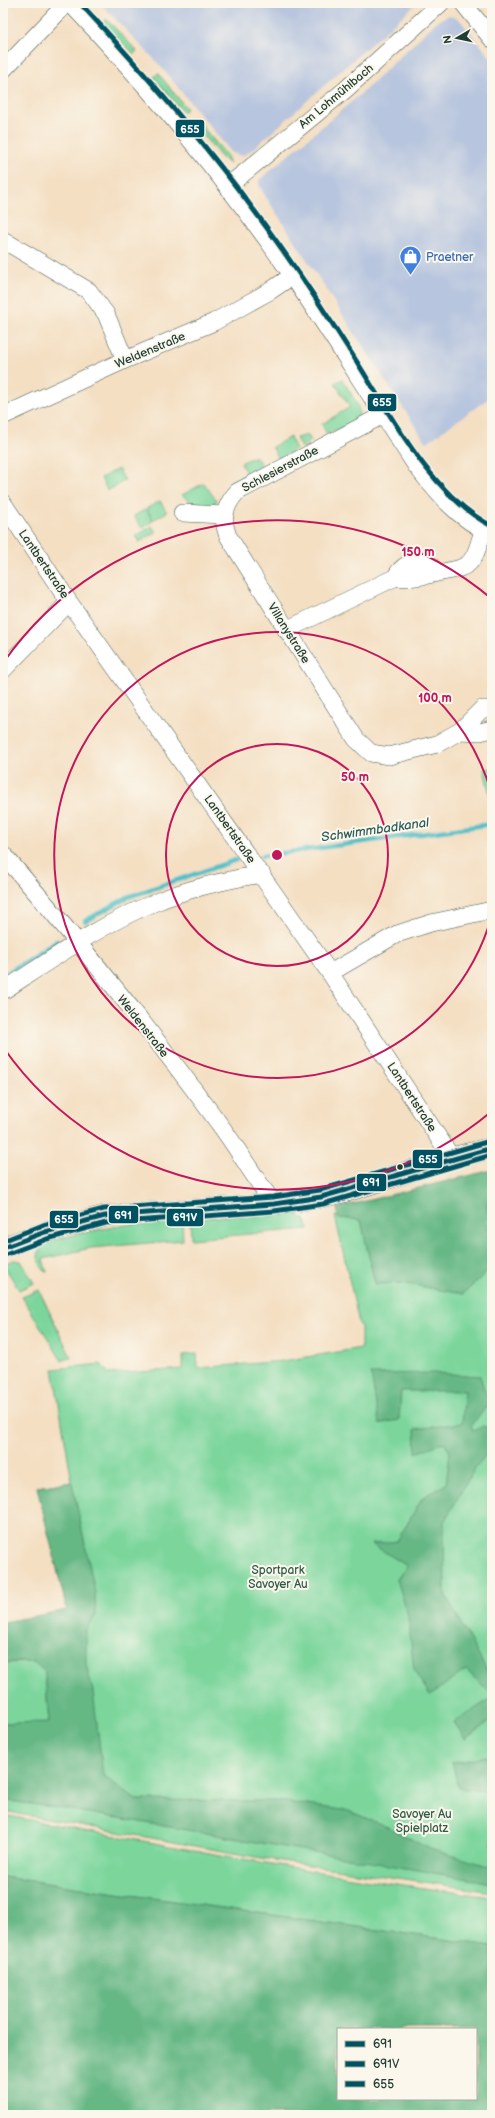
<svg xmlns="http://www.w3.org/2000/svg" width="495" height="2118" viewBox="0 0 495 2118" font-family="'Balsamiq Sans',sans-serif">
<style>
.industrial{fill:#b7c5de}
.green{fill:#7cd69c;stroke:#4e8a68}
.forest{fill:#65b784;stroke:#427a5c;fill-rule:evenodd}
.lines{fill:none;stroke-linecap:round;stroke-linejoin:round}
.stream{stroke:#51bfc9;stroke-width:4.5}
.minor-casing{stroke:#3f5549;stroke-width:18}
.tertiary-casing{stroke:#3f5549;stroke-width:22}
.minor{stroke:#fff;stroke-width:17}
.tertiary{stroke:#fff;stroke-width:21}
.bus-1-casing{stroke:#fbf7ec;stroke-width:8}
.bus-2-casing{stroke:#fbf7ec;stroke-width:8}
.bus-3-casing{stroke:#fbf7ec;stroke-width:8}
.bus-1{stroke:#005262;stroke-width:5}
.bus-2{stroke:#005262;stroke-width:5}
.bus-3{stroke:#005262;stroke-width:5}
.ring{fill:none;stroke:#c2185b;stroke-width:2}
.bus-dot{fill:#1f3d34;stroke:#fbf7ec;stroke-width:1.5}
.labels{text-anchor:middle;stroke-width:4;stroke-linejoin:round;paint-order:stroke}
.street-label{font-size:12px;fill:#1f3d34;stroke:#fbf7ec}
.shop-label{font-size:12px;fill:#366cbe;stroke:#fbf7ec;text-anchor:start}
.park-label{font-size:12px;fill:#325c49;stroke:#fbf7ec}
.water-label{font-size:13px;font-style:italic;fill:#2c5e59;stroke:#fbf7ec}
.centre{fill:#c2185b;stroke:#fbf7ec;stroke-width:2}
.ring-label{font-size:12px;text-anchor:middle;font-weight:bold;fill:#c2185b;stroke:#fbf7ec;stroke-width:4;stroke-linejoin:round;paint-order:stroke}
.line-badge{stroke:#fbf7ec;stroke-width:1.5}
.badge-label{font-size:11px;text-anchor:middle;font-weight:bold;fill:#fff}
</style>
<rect width="100%" height="100%" fill="#fbf7ec"/>
<filter id="ink" filterUnits="userSpaceOnUse"><feTurbulence type="fractalNoise" baseFrequency=".025" numOctaves="2"/><feDisplacementMap in="SourceGraphic" scale="8" xChannelSelector="R" yChannelSelector="G"/><feConvolveMatrix kernelMatrix="1 2 1 2 8 2 1 2 1" color-interpolation-filters="sRGB"/></filter>
<filter id="wash" filterUnits="userSpaceOnUse"><feTurbulence type="fractalNoise" baseFrequency=".012" numOctaves="4" result="noise"/><feDisplacementMap in="SourceGraphic" scale="16" xChannelSelector="R" yChannelSelector="G"/><feGaussianBlur stdDeviation="0.9" result="paint"/><feColorMatrix in="noise" values="0 0 0 0 0 0 0 0 0 0 0 0 0 0 0 0 0 1.4 0 .05"/><feComposite in="paint" operator="in"/></filter>
<g filter="url(#wash)">
<rect width="100%" height="100%" fill="#f4dfc3"/>
<path class="industrial" d="M100 3H417L252 150 242 156 232 153 157 62Z
M449 15 459 19 492 59V396L426 443 266 197 259 185V180L363 92 436 22Z"/>
<path class="green" d="M106 19 137 51 134 54 103 23Z
M158 73 187 109 183 112 154 77Z
M200 124 227 156 230 164 223 159 196 127Z
M342 379C363 413 372 420 326 433L322 424 350 407 335 383Z
M308 435 311 441 301 448 296 438Z
M290 437 296 449 279 459 272 447Z
M255 456 264 468 234 486 231 481 246 474 241 463Z
M118 469 125 480 113 488 107 490 101 478Z
M204 483 217 501 207 508 196 506 182 495Z
M160 501 167 512 153 520 147 508Z
M146 509 153 521 142 528 134 516Z
M152 526 156 532 139 542 136 536Z
M492 768V805L484 769Z
M492 1202V1892L261 1858 3 1811V1800L71 1809 67 1610 37 1487 72 1482 53 1369 101 1364 109 1374 183 1369V1355L197 1354 198 1368 283 1361 361 1348V1327L359 1323 335 1216 361 1220 375 1284 402 1283 463 1294 489 1270 487 1203Z
M297 1210 298 1216 305 1219 309 1229 191 1239 190 1219Z
M182 1219 183 1240 91 1248 43 1259 47 1272C36 1265 36 1253 43 1243 89 1230 134 1222 182 1219Z
M14 1260 21 1261 34 1283 19 1290 3 1264Z
M39 1290 71 1357 62 1361 22 1297Z
M34 1662 45 1672 49 1723H3V1663Z
M3 1815C166 1845 328 1877 492 1897V1946L3 1877Z"/>
<path class="forest" d="M492 1170V1202L487 1203 489 1270 463 1294 402 1283 375 1284 361 1220 338 1218 337 1208Z
M435 1373 480 1376 489 1405 471 1425 473 1431 483 1426 492 1429V1452L485 1456 475 1468 444 1522 445 1594 492 1680V1694L466 1670 430 1695 414 1671 408 1616 397 1579 407 1566 372 1544 397 1541 423 1497 446 1484 450 1452 444 1442 416 1453 415 1429 462 1423 465 1391H401L399 1420 379 1424 371 1374Z
M72 1482 95 1592 96 1615 86 1630V1664L93 1691 103 1775 136 1800 280 1801 349 1811 390 1828 430 1849 492 1867V1883L71 1810 3 1800V1723L49 1722 45 1672 34 1662H3V1622L67 1610 37 1487Z
M492 1698V1723L490 1721 465 1739 454 1722Z
M492 1756V1792L459 1788 452 1763Z
M3 1877 492 1946V2115H3ZM338 2029H476V2099H338Z"/>
<g class="lines">
<path class="stream" d="M262 856 492 824
M85 921 128 897 236 860
M3 976 57 941"/>
</g>
</g>
<g filter="url(#ink)">
<g class="lines">
<defs>
<path id="minor" d="M70 3C148 85 220 172 285 265 330 330 371 398 415 464 437 493 458 519 492 534
M463 3 492 39
M3 70 67 3
M228 186 345 90 441 3
M3 240 89 291 106 314 125 360
M383 415 237 492C225 505 221 519 228 536L356 739 371 753 389 756 437 744 460 731 480 732 492 729
M3 416 125 360 214 322 270 291 292 276
M3 503 69 602 330 973 452 1158
M182 513 224 515
M396 577C409 579 420 577 433 574 469 566 472 571 483 530
M286 630 396 577C399 568 416 556 426 562 430 564 434 569 438 573
M3 670 69 602
M460 731 482 709H492
M3 854C80 943 154 1034 223 1129 241 1154 256 1180 274 1204
M330 973 397 934 431 923 492 910
M3 991C52 959 101 924 156 902 190 888 226 880 262 874"/>
<path id="tertiary" d="M3 1248 45 1232 105 1216 274 1204 321 1197 347 1191 452 1158 492 1148"/>
</defs>
<use href="#minor" class="minor-casing"/>
<use href="#tertiary" class="tertiary-casing"/>
<use href="#minor" class="minor"/>
<use href="#tertiary" class="tertiary"/>
<defs>
<path id="bus-1" d="M3 1248 45 1232 105 1216 274 1204 321 1197 492 1148"/>
<path id="bus-2" d="M5 1255 47 1239 106 1223 274 1211 323 1204 492 1155"/>
<path id="bus-3" d="M80 3C146 74 210 149 267 228 298 271 328 316 357 362 392 417 432 496 492 526
M3 1241 43 1225 104 1209 273 1197 320 1190 490 1141"/>
</defs>
<use href="#bus-1" class="bus-1-casing"/>
<use href="#bus-2" class="bus-2-casing"/>
<use href="#bus-3" class="bus-3-casing"/>
<use href="#bus-1" class="bus-1"/>
<use href="#bus-2" class="bus-2"/>
<use href="#bus-3" class="bus-3"/>
</g>
</g>
<g class="ring">
<circle cx="277" cy="855" r="111"/>
<path d="M492 915A223 223 0 1 1 492 795"/>
<path d="M492 1111A334 334 0 0 1 3 1047M3 663A334 334 0 0 1 492 599"/>
</g>
<defs>
<symbol id="shop-pin" viewBox="-11 -11 22 30"><path d="M0 17L-7.5 6A9.5 9.5 0 1 1 7.5 6Z" fill="#3f7fe0" stroke="#fbf7ec"/><path d="M-5-2.5h2.3a2.7 3.5 0 0 1 5.4 0H5L5.5 6h-11ZM-1.5-2.5h3a1.5 2.3 0 0 0-3 0Z" fill="#fff"/></symbol>
</defs>
<g fill-rule="evenodd">
<use href="#shop-pin" x="398" y="244" width="25" height="34"/>
</g>
<circle class="bus-dot" cx="400" cy="1167" r="3.5"/>
<g class="labels">
<g class="street-label">
<text transform="translate(336 96) rotate(-40)" y="4">Am Lohmühlbach</text>
<text transform="translate(150 350) rotate(-23)" y="4">Weldenstraße</text>
<text transform="translate(280 469) rotate(-28)" y="4">Schlesierstraße</text>
<text transform="translate(44 564) rotate(56)" y="4">Lantbertstraße</text>
<text transform="translate(289 633) rotate(58)" y="4">Villanystraße</text>
<text transform="translate(230 829) rotate(55)" y="4">Lantbertstraße</text>
<text transform="translate(143 1026) rotate(52)" y="4">Weldenstraße</text>
<text transform="translate(412 1097) rotate(57)" y="4">Lantbertstraße</text>
</g>
<g class="shop-label">
<text x="426" y="261">Praetner</text>
</g>
<g class="park-label">
<text x="278" y="1574">Sportpark<tspan x="278" dy="14">Savoyer Au</tspan></text>
<text x="422" y="1818">Savoyer Au<tspan x="422" dy="14">Spielplatz</tspan></text>
</g>
<g class="water-label">
<text transform="translate(375 829) rotate(-8)" y="5">Schwimmbadkanal</text>
</g>
</g>
<circle cx="277" cy="855" r="6" class="centre"/>
<g class="ring-label">
<text x="418" y="556">150 m</text>
<text x="435" y="702">100 m</text>
<text x="355" y="781">50 m</text>
</g>
<g class="line-badge">
<rect x="175" y="119" width="30" height="19" rx="4" fill="#005262"/>
<rect x="367" y="393" width="30" height="19" rx="4" fill="#005262"/>
<rect x="412" y="1149" width="31" height="20" rx="4" fill="#005262"/>
<rect x="356" y="1173" width="31" height="19" rx="4" fill="#005262"/>
<rect x="108" y="1205" width="31" height="19" rx="4" fill="#005262"/>
<rect x="166" y="1208" width="38" height="19" rx="4" fill="#005262"/>
<rect x="49" y="1210" width="30" height="19" rx="4" fill="#005262"/>
</g>
<g class="badge-label">
<text x="190" y="133">655</text>
<text x="382" y="406">655</text>
<text x="428" y="1163">655</text>
<text x="371" y="1186">691</text>
<text x="123" y="1219">691</text>
<text x="185" y="1221">691V</text>
<text x="64" y="1223">655</text>
</g>
<rect width="495" height="2118" fill="none" stroke="#fbf7ec" stroke-width="16"/>
<rect x="337" y="2028" width="140" height="72" fill="#fbf7ec" stroke="#a3ada2"/>
<rect x="345" y="2041" width="20" height="6" fill="#005262" stroke="#a3ada2"/>
<text x="373" y="2048" font-size="12" fill="#1f3d34">691</text>
<rect x="345" y="2061" width="20" height="6" fill="#005262" stroke="#a3ada2"/>
<text x="373" y="2068" font-size="12" fill="#1f3d34">691V</text>
<rect x="345" y="2081" width="20" height="6" fill="#005262" stroke="#a3ada2"/>
<text x="373" y="2088" font-size="12" fill="#1f3d34">655</text>
<g transform="translate(457 38) rotate(261)" stroke="#fbf7ec" stroke-width="3" paint-order="stroke">
<path d="M0-3L7 15L0 10L-7 15Z" fill="#1f3d34"/>
<text y="-6" font-size="11" font-weight="bold" text-anchor="middle" fill="#1f3d34">N</text>
</g>
</svg>
